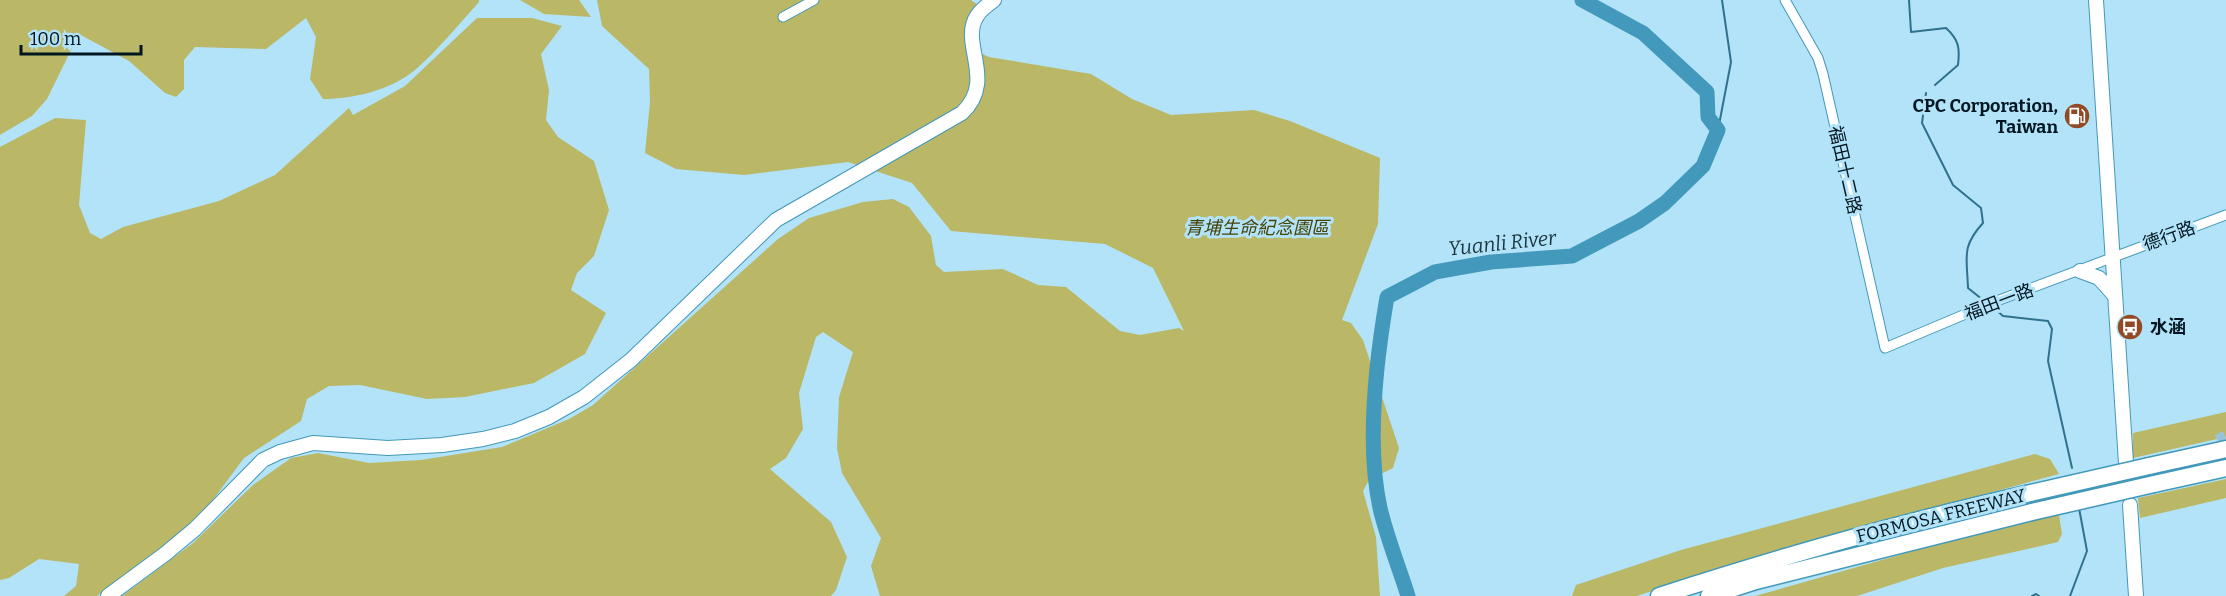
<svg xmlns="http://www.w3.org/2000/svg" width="2226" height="596" viewBox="0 0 2226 596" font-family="Bitter,'Noto Sans TC',serif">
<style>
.green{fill:#bab767}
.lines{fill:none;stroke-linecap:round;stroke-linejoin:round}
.stream{stroke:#2f728d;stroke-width:2}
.river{stroke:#4399bb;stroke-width:15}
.street-tunnel{stroke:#98c4d8;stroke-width:9;stroke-dasharray:9 4.5;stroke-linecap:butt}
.street-casing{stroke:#4298b9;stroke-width:11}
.secondary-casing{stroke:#4298b9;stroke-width:16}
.highway-casing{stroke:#4298b9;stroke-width:19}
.street{stroke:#fff;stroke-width:9}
.secondary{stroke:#fff;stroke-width:14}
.highway{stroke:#fff;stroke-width:16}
.highway-bridge-casing{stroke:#4298b9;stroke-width:19;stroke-linecap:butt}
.highway-bridge{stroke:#fff;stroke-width:16}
.labels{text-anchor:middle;stroke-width:6;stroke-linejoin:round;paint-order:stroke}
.poi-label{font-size:18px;font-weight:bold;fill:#001721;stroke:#b3e3f8;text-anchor:end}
.street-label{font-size:18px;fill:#001721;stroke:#b3e3f8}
.park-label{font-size:18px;font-style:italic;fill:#454205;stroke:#b3e3f8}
.water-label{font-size:20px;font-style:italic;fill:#1a343f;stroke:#b3e3f8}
</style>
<rect width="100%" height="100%" fill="#b3e3f8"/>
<path class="green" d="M0 0H479V2C460 23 436 52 415 70 391 90 354 99 323 99L310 79 316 37 306 18 266 49 195 47 184 60V89L176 97 165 93 129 61 79 34 47 99 32 116 0 135Z
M520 0H579L591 17 544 14Z
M597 0H971L978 5 969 48 989 57 1091 74 1132 99 1171 115 1254 110 1290 121 1380 158 1378 224 1342 320 1351 323 1363 340 1399 448 1393 468 1369 480 1363 491 1376 537 1380 596H880L871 566 881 538 842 473 837 448 839 397 853 352 823 332 816 337 799 393 803 429 786 458 770 469 831 522 847 557 836 590 831 596H122L193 543 253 485 291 458 318 453 369 463 421 460 502 447 569 419 593 405 778 239 809 218 863 202 893 199 909 207 931 236 936 265 944 272 1003 269 1038 285 1066 287 1120 331 1140 335 1179 328 1184 331 1153 268 1105 244 951 231 912 183 848 162 744 175 676 169 645 153 650 102 649 69 602 26Z
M477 18H532L562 26 541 54 549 90 546 120 558 137 594 161 609 210 594 256 577 273 571 290 606 313 585 354 534 383 465 397 427 399 360 385 329 386 307 399 301 421 244 458 195 524 97 596H64L76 586 79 564 39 559 9 578 0 580V147L55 118 86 120 79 205 90 233 101 239 123 227 219 201 275 175 349 108 353 115 405 86Z
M2226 412V437L2133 458V433Z
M2035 454 2050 459 2059 474 1755 557 1637 596H1572L1576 585 1681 550Z
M2226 479V498L2140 518 2138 498Z
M2059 515 2062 534 2058 542 1943 568 1857 596H1755L1973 534Z"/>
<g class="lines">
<path class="stream" d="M1909 0 1911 32 1946 28C1959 40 1960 48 1958 65L1935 85
M1926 93 1922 123 1953 185 1981 208 1983 223C1961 247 1967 257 1968 288L1983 300
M1718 130 1731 62 1722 0
M1995 309 2003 316 2048 321 2052 329 2048 361 2072 468
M2032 596 2036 594 2039 596
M2070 596 2087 551 2079 508"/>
<path class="river" d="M1408 596C1399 567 1387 538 1380 508 1366 444 1376 361 1387 297L1435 272 1491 262 1572 256 1639 221 1665 203 1703 166 1718 130 1708 117 1707 92 1643 33 1582 0"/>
<path class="street-tunnel" d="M2219 433 2226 449"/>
<defs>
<path id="street" d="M1785 0 1818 58 1823 74 1885 348 1994 302 2226 215
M783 17 814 0"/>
<path id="secondary" d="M2096 0 2126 463
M2080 271 2099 278 2115 296
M2130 505 2136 596
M108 596 165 554 195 529 263 460 280 452 313 443 388 448 442 445 483 439 515 431 549 417 584 397 631 360 776 220 962 113C997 80 959 43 977 16 980 10 989 4 994 0"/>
<path id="highway" d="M2149 466 2226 449
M2154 484 2226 468
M1659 596C1780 557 1902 522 2026 494
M1709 596 1756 581 2032 512"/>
</defs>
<use href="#street" class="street-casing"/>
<use href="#secondary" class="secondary-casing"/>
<use href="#highway" class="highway-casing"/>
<use href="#street" class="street"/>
<use href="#secondary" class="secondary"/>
<use href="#highway" class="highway"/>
<defs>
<path id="highway-bridge" d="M2026 494 2149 466
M2032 512 2154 484"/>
</defs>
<use href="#highway-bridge" class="highway-bridge-casing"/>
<use href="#highway-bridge" class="highway-bridge"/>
</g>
<defs>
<symbol id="fuel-disc" viewBox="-11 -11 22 22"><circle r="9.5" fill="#914a25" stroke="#b3e3f8"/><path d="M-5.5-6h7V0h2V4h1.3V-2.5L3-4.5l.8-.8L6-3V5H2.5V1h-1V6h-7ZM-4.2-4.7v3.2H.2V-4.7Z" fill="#fff"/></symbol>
<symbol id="bus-disc" viewBox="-11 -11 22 22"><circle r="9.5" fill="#914a25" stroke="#b3e3f8"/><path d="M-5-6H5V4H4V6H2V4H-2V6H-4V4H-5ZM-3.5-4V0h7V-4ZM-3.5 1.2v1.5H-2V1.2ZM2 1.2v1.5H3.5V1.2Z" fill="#fff"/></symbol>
</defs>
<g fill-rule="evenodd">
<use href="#fuel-disc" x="2062" y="101" width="30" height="30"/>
<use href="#bus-disc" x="2115" y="312" width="30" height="30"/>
</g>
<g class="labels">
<g class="poi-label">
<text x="2058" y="112">CPC Corporation,<tspan x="2058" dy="21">Taiwan</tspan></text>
<text x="2150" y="333" text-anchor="start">水涵</text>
</g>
<g class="street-label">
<text transform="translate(1845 170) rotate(77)" y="6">福田十二路</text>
<text transform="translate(2169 236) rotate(-20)" y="6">德行路</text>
<text transform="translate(1999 302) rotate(-21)" y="6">福田一路</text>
<text transform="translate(1941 516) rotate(-14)" y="6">FORMOSA FREEWAY</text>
</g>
<g class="park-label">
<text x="1257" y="234">青埔生命紀念園區</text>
</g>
<g class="water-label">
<text transform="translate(1502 243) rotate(-6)" y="7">Yuanli River</text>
</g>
</g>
<path d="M21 45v9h120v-9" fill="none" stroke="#001721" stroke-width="3"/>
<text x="30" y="45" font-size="18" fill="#001721" stroke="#b3e3f8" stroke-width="4.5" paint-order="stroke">100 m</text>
</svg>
